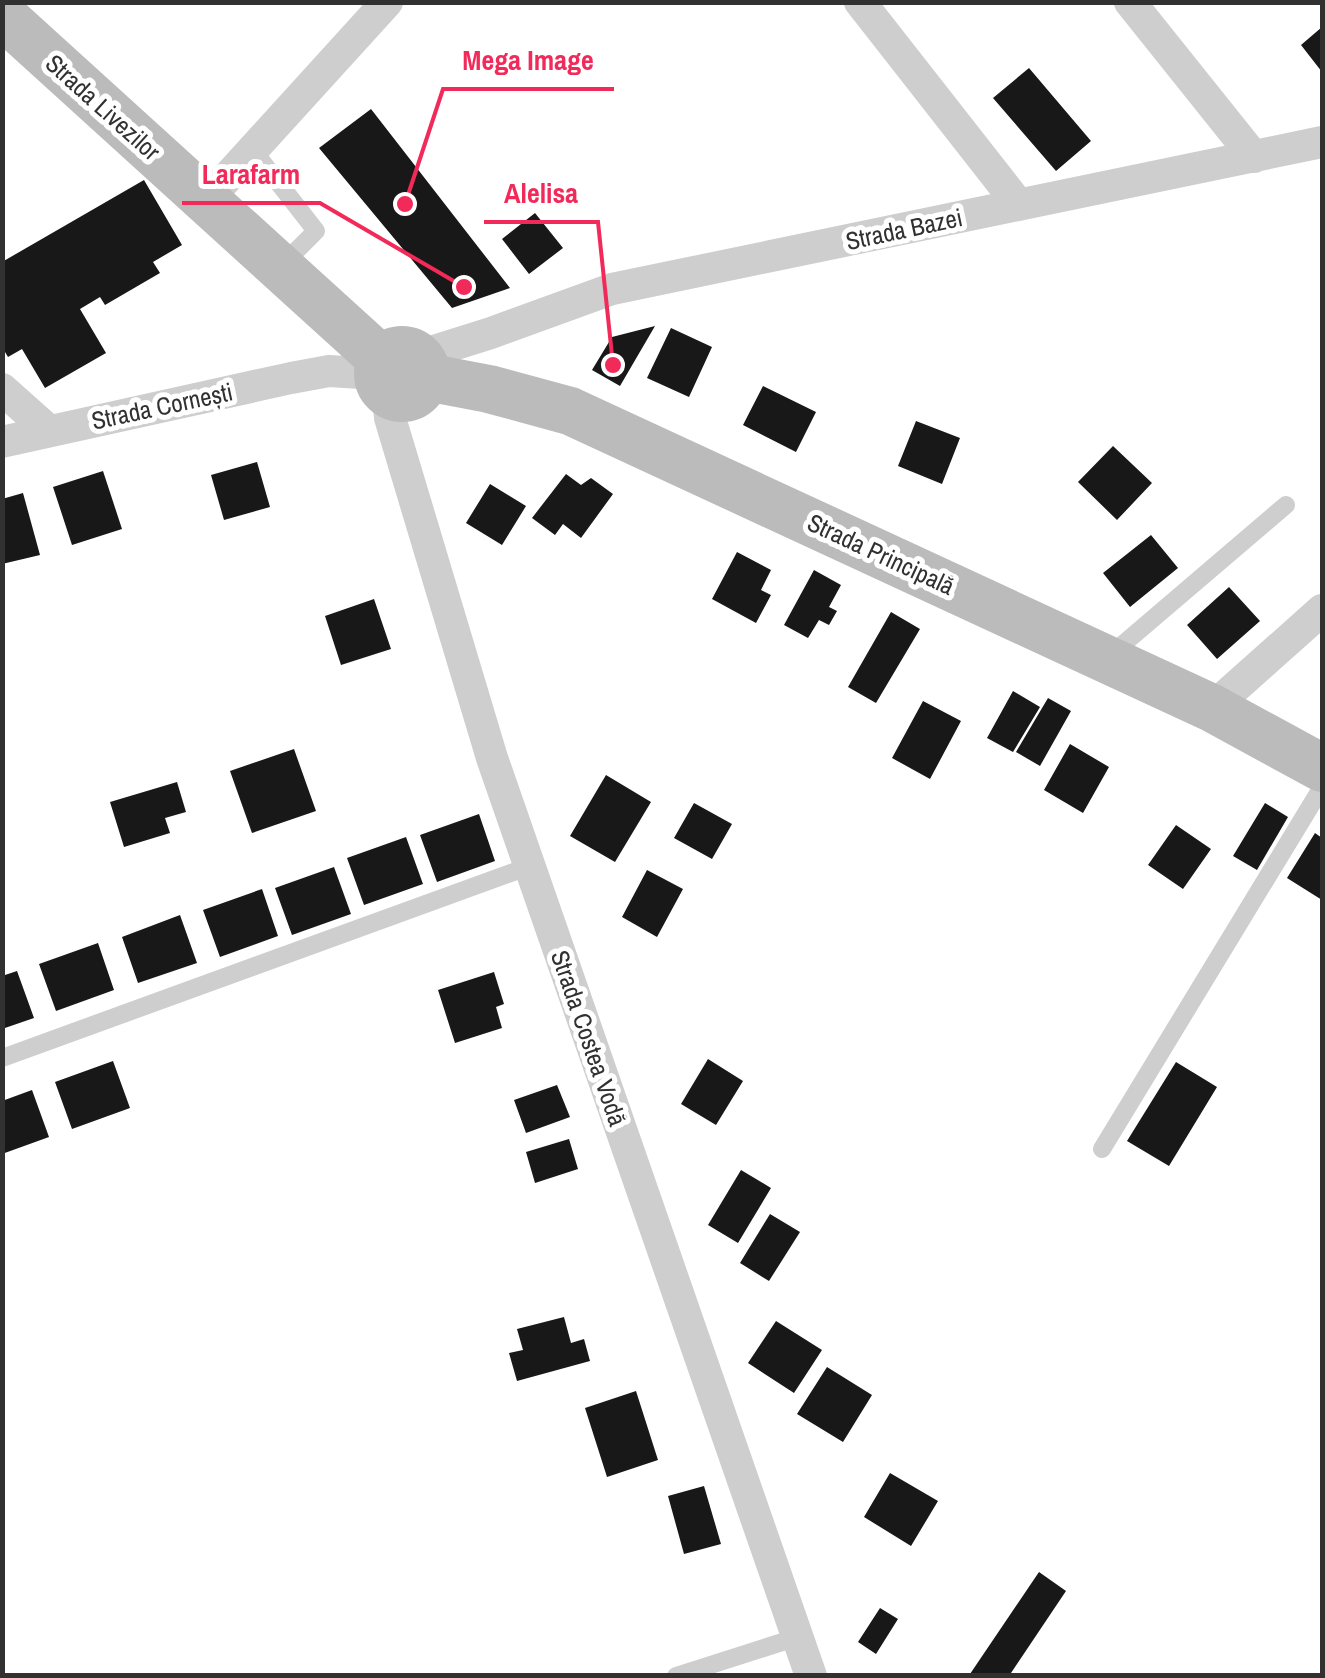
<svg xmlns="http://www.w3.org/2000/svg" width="1325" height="1678" viewBox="0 0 1325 1678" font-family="'Archivo Narrow',sans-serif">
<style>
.building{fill:#181818}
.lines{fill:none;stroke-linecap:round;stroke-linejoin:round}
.lane{stroke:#cecece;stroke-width:18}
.street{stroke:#cecece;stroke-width:32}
.secondary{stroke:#bbb;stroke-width:48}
.labels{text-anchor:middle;stroke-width:10;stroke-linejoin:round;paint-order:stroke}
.street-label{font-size:25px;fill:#313131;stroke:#fff}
.leader{fill:none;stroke:#f12a59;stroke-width:4}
.callout-dot{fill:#f12a59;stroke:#fff;stroke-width:4}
.callout-label{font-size:28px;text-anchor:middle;font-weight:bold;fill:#f12a59;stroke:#fff;stroke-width:10;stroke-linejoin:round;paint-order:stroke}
</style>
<rect width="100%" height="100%" fill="#fff"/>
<path class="building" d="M1322 27V72L1301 45Z
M1029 68 1091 141 1056 171 993 98Z
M371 109 510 288 452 308 319 148Z
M144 180 182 245 153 262 160 273 105 305 100 297 80 309 106 353 45 388 22 349 8 357 2 347V262Z
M535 213 563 248 529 274 502 239Z
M655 326 620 386 592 370 612 337Z
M671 328 712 347 689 397 647 378Z
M763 386 816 412 796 452 743 425Z
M916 421 960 438 942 484 898 466Z
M1113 446 1152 483 1117 520 1078 482Z
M257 462 270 507 224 520 211 475Z
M103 471 122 529 72 545 53 487Z
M566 474 581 485 591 478 613 494 581 538 563 524 555 535 532 518Z
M490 484 526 506 502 545 466 523Z
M23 493 40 555 2 564V499Z
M1151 535 1178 568 1130 607 1103 573Z
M737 552 771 570 761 590 771 595 756 623 712 599Z
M814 570 841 585 829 607 837 611 829 625 819 620 808 638 784 625Z
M1229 587 1260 621 1217 659 1187 625Z
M374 599 391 649 341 665 325 616Z
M891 612 920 629 876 703 848 687Z
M1013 691 1040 707 1013 752 987 738Z
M1048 698 1071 711 1040 766 1016 752Z
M923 701 961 721 930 779 892 758Z
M1070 744 1109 767 1083 813 1044 790Z
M294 749 316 811 252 833 230 771Z
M606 775 651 802 615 862 570 836Z
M177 782 186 812 165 818 170 833 124 847 110 802Z
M694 803 732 824 712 859 674 838Z
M1265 803 1288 817 1257 870 1233 856Z
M479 814 495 861 437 882 420 835Z
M1176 825 1211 849 1183 889 1148 865Z
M1315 833 1322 838V900L1287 878Z
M406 837 423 884 364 905 347 858Z
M334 867 351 914 292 935 275 888Z
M647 870 683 889 657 937 622 917Z
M262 889 278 936 220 957 203 910Z
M180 915 197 963 138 983 122 937Z
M98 943 114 990 56 1011 39 964Z
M17 971 34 1018 2 1029V976Z
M494 972 504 1004 496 1007 502 1028 455 1043 438 990Z
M708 1059 743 1081 716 1125 681 1104Z
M113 1061 130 1108 72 1129 55 1082Z
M1176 1062 1217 1087 1169 1166 1127 1141Z
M557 1085 570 1117 526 1133 514 1100Z
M32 1090 49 1137 2 1154V1101Z
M569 1139 578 1169 535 1183 526 1152Z
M741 1170 771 1188 738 1243 708 1225Z
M770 1214 800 1232 769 1281 740 1263Z
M564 1317 571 1343 584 1339 590 1361 517 1381 509 1353 523 1350 517 1329Z
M776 1321 822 1350 794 1393 748 1363Z
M827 1367 872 1395 843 1442 797 1414Z
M636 1391 658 1460 607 1477 585 1408Z
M890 1473 938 1501 911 1546 864 1517Z
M704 1486 721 1544 684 1554 668 1496Z
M1039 1572 1066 1591 1009 1676H973L970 1674Z
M880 1608 898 1619 876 1654 858 1642Z"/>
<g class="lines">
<path class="lane" d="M253 150 316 231 280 267
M1108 657 1286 505
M2 1058 530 866
M1102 1149 1322 787
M676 1676 798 1637"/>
<path class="street" d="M860 2 1019 205
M1130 2 1254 157
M206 201 387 2
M418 356 491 333 612 289 1322 142
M2 389 48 430
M388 395 390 418 492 758 811 1676
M2 442 291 378 329 371 377 374
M1212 708 1322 610"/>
<path class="secondary" d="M2 15 382 360
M378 374a24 24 0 1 1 48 0a24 24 0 1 1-48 0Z
M426 377 489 389 570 411 1212 708 1322 768"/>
</g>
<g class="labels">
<g class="street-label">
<text transform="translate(103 107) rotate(42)" y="9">Strada Livezilor</text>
<text transform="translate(904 229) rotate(-12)" y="9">Strada Bazei</text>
<text transform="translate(162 406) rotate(-12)" y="9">Strada Cornești</text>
<text transform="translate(881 554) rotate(25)" y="9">Strada Principală</text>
<text transform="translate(589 1038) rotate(71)" y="9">Strada Costea Vodă</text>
</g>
</g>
<path class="leader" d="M405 204L443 89H614M464 287L320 203H182M613 365L598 222H484"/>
<g class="callout-dot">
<circle cx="405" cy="204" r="10"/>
<circle cx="464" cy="287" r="10"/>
<circle cx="613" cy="365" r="10"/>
</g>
<g class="callout-label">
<text x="528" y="70">Mega Image</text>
<text x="251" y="184">Larafarm</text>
<text x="541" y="203">Alelisa</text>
</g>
<rect width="1325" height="1678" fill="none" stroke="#313131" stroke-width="10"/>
</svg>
